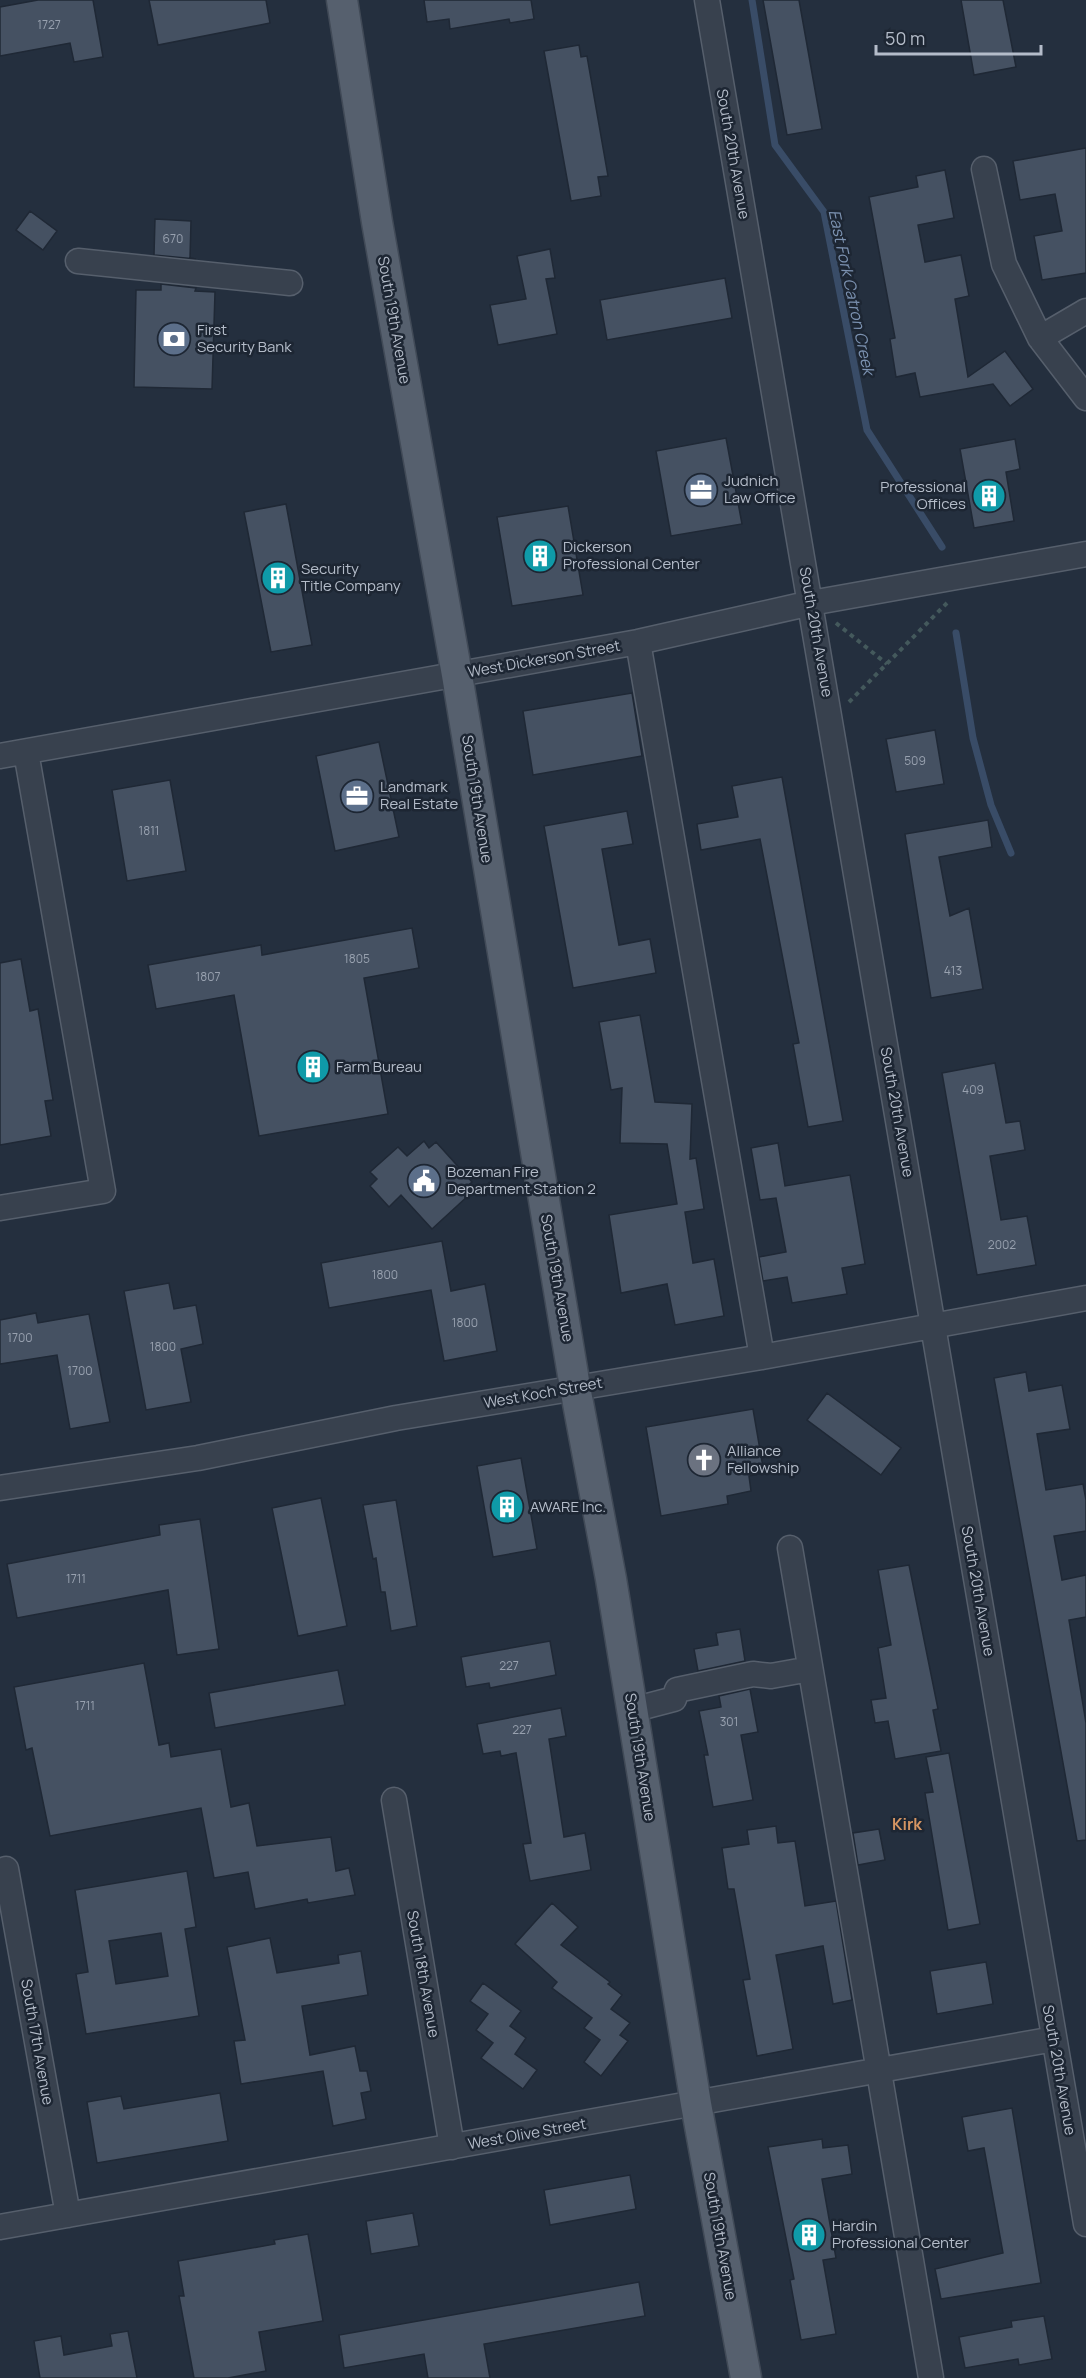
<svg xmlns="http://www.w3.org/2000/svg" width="1086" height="2378" viewBox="0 0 1086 2378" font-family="Manrope,sans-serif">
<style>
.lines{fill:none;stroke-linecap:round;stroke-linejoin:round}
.stream{stroke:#394c67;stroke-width:7}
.building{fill:#455162;stroke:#1f2835;stroke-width:1.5;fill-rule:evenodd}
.minor-casing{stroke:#565f6c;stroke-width:27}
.major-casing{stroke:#414a57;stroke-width:33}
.path{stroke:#44595c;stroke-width:4;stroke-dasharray:4.5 4.5;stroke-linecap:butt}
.minor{stroke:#38414e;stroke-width:24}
.major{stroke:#56606e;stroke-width:30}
.labels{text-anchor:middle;stroke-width:5;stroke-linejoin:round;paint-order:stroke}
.number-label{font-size:12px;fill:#98a1af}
.street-label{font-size:15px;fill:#b4bcc9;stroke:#1d2633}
.poi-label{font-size:15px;fill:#b4bcc9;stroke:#1d2633;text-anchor:start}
.water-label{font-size:16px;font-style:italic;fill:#7c92b1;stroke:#1d2633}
.neighbourhood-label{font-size:16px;font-weight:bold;fill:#d59563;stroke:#1d2633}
</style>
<rect width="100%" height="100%" fill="#242f3e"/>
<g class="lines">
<path class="stream" d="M752 0 775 145 824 212 867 430 942 547
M956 633 973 738 991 805 1011 853"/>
</g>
<path class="building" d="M38 0H93L103 57 74 62 70 43 0 56V7Z
M149 0H266L270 23 158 45Z
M424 0H531L534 19 510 23 509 19 450 29 449 19 427 22Z
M763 0H799L822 129 787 135Z
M961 0H1003L1016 67 974 75Z
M579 45 581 57 587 56 608 176 598 177 601 196 571 201 544 51Z
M1086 148V273L1042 280 1034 236 1062 231 1055 194 1020 200 1013 161Z
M945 170 954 218 918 225 925 262 961 255 969 296 955 299 968 377 1005 351 1033 389 1010 406 993 384 920 397 915 373 896 377 890 339 895 338 869 197 918 187 916 176Z
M30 211 57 231 43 250 16 230Z
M155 219 191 221 190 258 196 259 154 255Z
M550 249 555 278 546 279 557 334 498 345 490 305 526 299 517 256Z
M725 278 732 318 607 340 600 300Z
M161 284 196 288 195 291 215 292 212 389 134 387 136 290H161Z
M726 438 742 524 671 536 656 451Z
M1015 439 1020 469 1006 472 1014 521 974 528 960 449Z
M286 504 312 645 271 652 244 512Z
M568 506 583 595 512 606 497 517Z
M632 693 642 756 533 775 523 711Z
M935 730 944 784 896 792 886 739Z
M379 742 399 837 335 851 316 756Z
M782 777 843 1121 808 1127 793 1044 799 1043 760 839 701 850 697 824 738 817 732 786Z
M170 780 186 871 127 881 112 790Z
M627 811 633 844 602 849 619 945 650 939 656 973 573 988 544 826Z
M988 820 992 847 939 857 950 916 969 908 983 989 931 998 905 834Z
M412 928 419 968 364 978 388 1114 259 1136 234 995 156 1009 148 965 261 945 262 955Z
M21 959 30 1011 38 1009 53 1100 45 1101 51 1136 0 1145V963Z
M640 1015 655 1102 692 1104 690 1159 696 1158 704 1209 685 1212 693 1263 714 1259 724 1316 675 1325 667 1284 621 1293 609 1215 677 1204 667 1144 620 1143 622 1088 611 1090 599 1022Z
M995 1063 1006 1123 1020 1121 1025 1150 990 1156 1001 1220 1027 1216 1036 1265 977 1275 942 1073Z
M424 1141 429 1148 436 1142 472 1182 465 1188 470 1194 432 1229 401 1195 389 1207 370 1186 377 1179 370 1172 398 1147 407 1156Z
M778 1143 785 1186 850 1175 865 1264 842 1268 847 1294 792 1303 787 1277 763 1281 759 1257 786 1252 776 1198 760 1200 751 1148Z
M442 1241 451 1291 485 1284 497 1351 444 1361 431 1290 329 1308 321 1263Z
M169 1283 174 1309 196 1305 203 1344 181 1349 191 1402 146 1410 124 1291Z
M36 1313 38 1323 89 1314 110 1422 70 1429 57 1355 0 1364V1320Z
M1026 1372 1029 1391 1062 1385 1070 1429 1037 1434 1046 1490 1083 1484 1086 1500V1531L1054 1536 1062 1580 1086 1575V1617L1069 1620 1086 1723V1840L1077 1841 994 1378Z
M827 1393 901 1448 881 1475 807 1420Z
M753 1409 764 1473 749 1476 751 1491 727 1496 728 1504 661 1516 646 1427Z
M521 1458 537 1549 493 1557 477 1466Z
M321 1498 347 1626 298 1636 272 1508Z
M396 1500 417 1626 391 1631 385 1592H381L376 1558 373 1559 363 1505Z
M200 1519 219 1649 177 1655 168 1590 17 1618 7 1564 160 1535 159 1525Z
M909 1565 938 1709 933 1710 941 1751 895 1759 888 1721 875 1723 871 1700 886 1698 878 1648 891 1645 878 1570Z
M740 1629 745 1661 698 1671 694 1649 718 1645 716 1633Z
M550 1641 556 1675 490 1688 489 1683 466 1687 461 1657Z
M144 1663 159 1745 169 1743 171 1757 221 1749 231 1807 249 1803 257 1846 331 1837 336 1871 349 1868 355 1895 308 1903 307 1899 255 1909 248 1872 214 1878 201 1808 50 1836 32 1748 26 1750 14 1687Z
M338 1670 345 1705 215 1728 209 1693Z
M750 1689 758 1732 741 1735 753 1800 713 1807 704 1755H708L699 1711 721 1707 719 1696Z
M561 1708 566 1736 549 1739 564 1837 585 1833 591 1870 530 1881 523 1844 531 1843 516 1753 501 1756 500 1751 483 1754 477 1724Z
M949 1753 980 1924 948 1930 925 1793 933 1792 926 1757Z
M776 1826 778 1843 795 1841 805 1906 836 1901 852 2000 833 2004 823 1946 776 1955 793 2049 757 2056 743 1980 750 1979 734 1889H728L722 1848 749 1844 747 1830Z
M879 1829 885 1860 858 1865 853 1833Z
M187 1871 196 1927 185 1929 199 2016 86 2034 76 1974 88 1972 75 1890ZM161 1933 168 1976 116 1984 109 1941Z
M552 1903 578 1927 561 1945 610 1982 608 1984 622 1995 611 2009 630 2023 620 2035 628 2041 601 2076 584 2062 600 2040 584 2028 592 2018 552 1988 557 1982 515 1944Z
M270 1938 277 1973 339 1963 338 1955 361 1951 368 1995 302 2006 310 2055 355 2046 360 2071H367L371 2091 361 2093 366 2119 333 2126 323 2071 241 2084 234 2041 245 2040 227 1947Z
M986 1962 993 2004 937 2014 930 1971Z
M483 1983 521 2011 510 2026 526 2038 515 2054 537 2070 523 2089 481 2058 493 2043 476 2030 488 2014 470 2001Z
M220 2093 228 2141 97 2163 87 2102 121 2096 124 2109Z
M1012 2108 1041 2283 941 2299 935 2269 1003 2253 984 2148 968 2151 962 2117Z
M822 2139 823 2148 848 2145 852 2174 822 2179 836 2258 823 2260 836 2334 801 2340 790 2280 794 2279 768 2147Z
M630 2175 636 2209 550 2225 544 2190Z
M413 2213 419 2246 371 2254 366 2221Z
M308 2234 323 2321 259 2332 266 2371 228 2378H194L179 2296H184L178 2261 275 2244 274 2240Z
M639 2282 645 2316 484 2344 490 2378H428L424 2354 344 2368 339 2335Z
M1044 2316 1052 2359 1019 2365 1018 2359 965 2368 959 2337 1012 2327 1011 2321Z
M128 2331 137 2378H40L34 2341 61 2336 64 2355 112 2346 110 2334Z"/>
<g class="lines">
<defs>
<path id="minor" d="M707 0 1086 2224
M984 169 1004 264 1040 338 1086 398
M78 261 290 283
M1040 338 1086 311
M638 642 762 1357
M0 756 638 642 811 603 1086 554
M0 1208 103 1191 26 752
M0 1488 198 1458 396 1418 762 1357 1086 1298
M790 1548 931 2378
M632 1710 674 1699 677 1690 753 1674 771 1676 810 1669
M394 1800 452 2147
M6 1869 68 2215
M0 2227 1054 2039"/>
<path id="major" d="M342 0 377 222 457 675 575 1387 611 1579 696 2104 746 2378"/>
</defs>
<use href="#minor" class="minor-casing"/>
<use href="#major" class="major-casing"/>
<path class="path" d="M836 623 887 664
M849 702 947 603"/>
<use href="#minor" class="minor"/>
<use href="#major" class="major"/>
</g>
<defs>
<symbol id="bank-disc" viewBox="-11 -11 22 22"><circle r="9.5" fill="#5c6f8a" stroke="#1d2633"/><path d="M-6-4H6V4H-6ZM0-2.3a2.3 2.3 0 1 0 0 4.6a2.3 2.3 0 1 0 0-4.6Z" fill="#fff"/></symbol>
<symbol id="office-disc" viewBox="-11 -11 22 22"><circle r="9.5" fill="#5c6f8a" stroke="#1d2633"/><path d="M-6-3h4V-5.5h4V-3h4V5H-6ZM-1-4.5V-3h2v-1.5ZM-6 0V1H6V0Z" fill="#fff"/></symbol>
<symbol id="building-disc" viewBox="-11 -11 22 22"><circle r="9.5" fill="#0f9aa8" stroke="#1d2633"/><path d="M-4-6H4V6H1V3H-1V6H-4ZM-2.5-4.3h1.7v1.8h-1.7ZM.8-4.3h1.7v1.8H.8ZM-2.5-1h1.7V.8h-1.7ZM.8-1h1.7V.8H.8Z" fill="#fff"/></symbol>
<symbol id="civic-disc" viewBox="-11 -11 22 22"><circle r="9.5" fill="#5c6f8a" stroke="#1d2633"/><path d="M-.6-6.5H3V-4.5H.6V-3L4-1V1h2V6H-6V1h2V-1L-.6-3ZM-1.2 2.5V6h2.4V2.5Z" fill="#fff"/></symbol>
<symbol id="church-disc" viewBox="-11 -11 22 22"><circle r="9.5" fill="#6b7280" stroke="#1d2633"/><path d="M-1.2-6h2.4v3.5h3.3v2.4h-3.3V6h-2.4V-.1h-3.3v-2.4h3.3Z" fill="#fff"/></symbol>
</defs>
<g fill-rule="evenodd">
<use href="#bank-disc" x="155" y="320" width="38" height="38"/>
<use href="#office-disc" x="682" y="471" width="38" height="38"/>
<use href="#building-disc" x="970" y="477" width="38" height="38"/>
<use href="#building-disc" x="521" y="537" width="38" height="38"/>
<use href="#building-disc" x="259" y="559" width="38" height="38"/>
<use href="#office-disc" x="338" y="777" width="38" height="38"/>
<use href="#building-disc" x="294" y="1048" width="38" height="38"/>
<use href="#civic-disc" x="405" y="1162" width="38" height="38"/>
<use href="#church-disc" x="685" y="1441" width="38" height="38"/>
<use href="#building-disc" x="488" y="1488" width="38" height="38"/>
<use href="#building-disc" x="790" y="2216" width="38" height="38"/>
</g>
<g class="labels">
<g class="number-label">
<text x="49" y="29">1727</text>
<text x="173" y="243">670</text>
<text x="915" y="765">509</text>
<text x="149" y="835">1811</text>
<text x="357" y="963">1805</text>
<text x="953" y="975">413</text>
<text x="208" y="981">1807</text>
<text x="973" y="1094">409</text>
<text x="1002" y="1249">2002</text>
<text x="385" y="1279">1800</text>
<text x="465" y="1327">1800</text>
<text x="20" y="1342">1700</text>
<text x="163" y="1351">1800</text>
<text x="80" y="1375">1700</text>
<text x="76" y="1583">1711</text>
<text x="509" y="1670">227</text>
<text x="85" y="1710">1711</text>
<text x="729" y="1726">301</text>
<text x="522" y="1734">227</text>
</g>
<g class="street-label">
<text transform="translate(733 154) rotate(80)" y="5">South 20th Avenue</text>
<text transform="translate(394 320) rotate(80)" y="5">South 19th Avenue</text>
<text transform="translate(816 632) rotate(80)" y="5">South 20th Avenue</text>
<text transform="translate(544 659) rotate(-10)" y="5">West Dickerson Street</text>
<text transform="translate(477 799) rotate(81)" y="5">South 19th Avenue</text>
<text transform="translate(897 1112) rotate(80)" y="5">South 20th Avenue</text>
<text transform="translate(557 1278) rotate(80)" y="5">South 19th Avenue</text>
<text transform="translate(543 1393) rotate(-10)" y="5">West Koch Street</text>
<text transform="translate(978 1591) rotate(80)" y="5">South 20th Avenue</text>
<text transform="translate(640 1757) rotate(81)" y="5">South 19th Avenue</text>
<text transform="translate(423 1974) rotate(80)" y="5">South 18th Avenue</text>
<text transform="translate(37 2042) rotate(80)" y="5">South 17th Avenue</text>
<text transform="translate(1059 2070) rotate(80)" y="5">South 20th Avenue</text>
<text transform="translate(527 2134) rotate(-10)" y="5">West Olive Street</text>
<text transform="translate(720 2236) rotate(80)" y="5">South 19th Avenue</text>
</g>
<g class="poi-label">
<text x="197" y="335">First<tspan x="197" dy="17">Security Bank</tspan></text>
<text x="724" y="486">Judnich<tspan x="724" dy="17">Law Office</tspan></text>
<text x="966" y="492" text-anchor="end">Professional<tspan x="966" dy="17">Offices</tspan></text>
<text x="563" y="552">Dickerson<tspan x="563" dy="17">Professional Center</tspan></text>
<text x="301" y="574">Security<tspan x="301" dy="17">Title Company</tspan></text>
<text x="380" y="792">Landmark<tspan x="380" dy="17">Real Estate</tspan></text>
<text x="336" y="1072">Farm Bureau</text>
<text x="447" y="1177">Bozeman Fire<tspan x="447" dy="17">Department Station 2</tspan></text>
<text x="727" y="1456">Alliance<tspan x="727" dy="17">Fellowship</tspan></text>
<text x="530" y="1512">AWARE Inc.</text>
<text x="832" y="2231">Hardin<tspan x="832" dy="17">Professional Center</tspan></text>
</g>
<g class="water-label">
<text transform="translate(852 292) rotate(78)" y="6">East Fork Catron Creek</text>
</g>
<g class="neighbourhood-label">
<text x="907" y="1830">Kirk</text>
</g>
</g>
<path d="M876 45v9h165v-9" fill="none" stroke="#b4bcc9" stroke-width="3"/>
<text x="885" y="45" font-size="18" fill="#b4bcc9" stroke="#1d2633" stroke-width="4.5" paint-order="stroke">50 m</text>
</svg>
